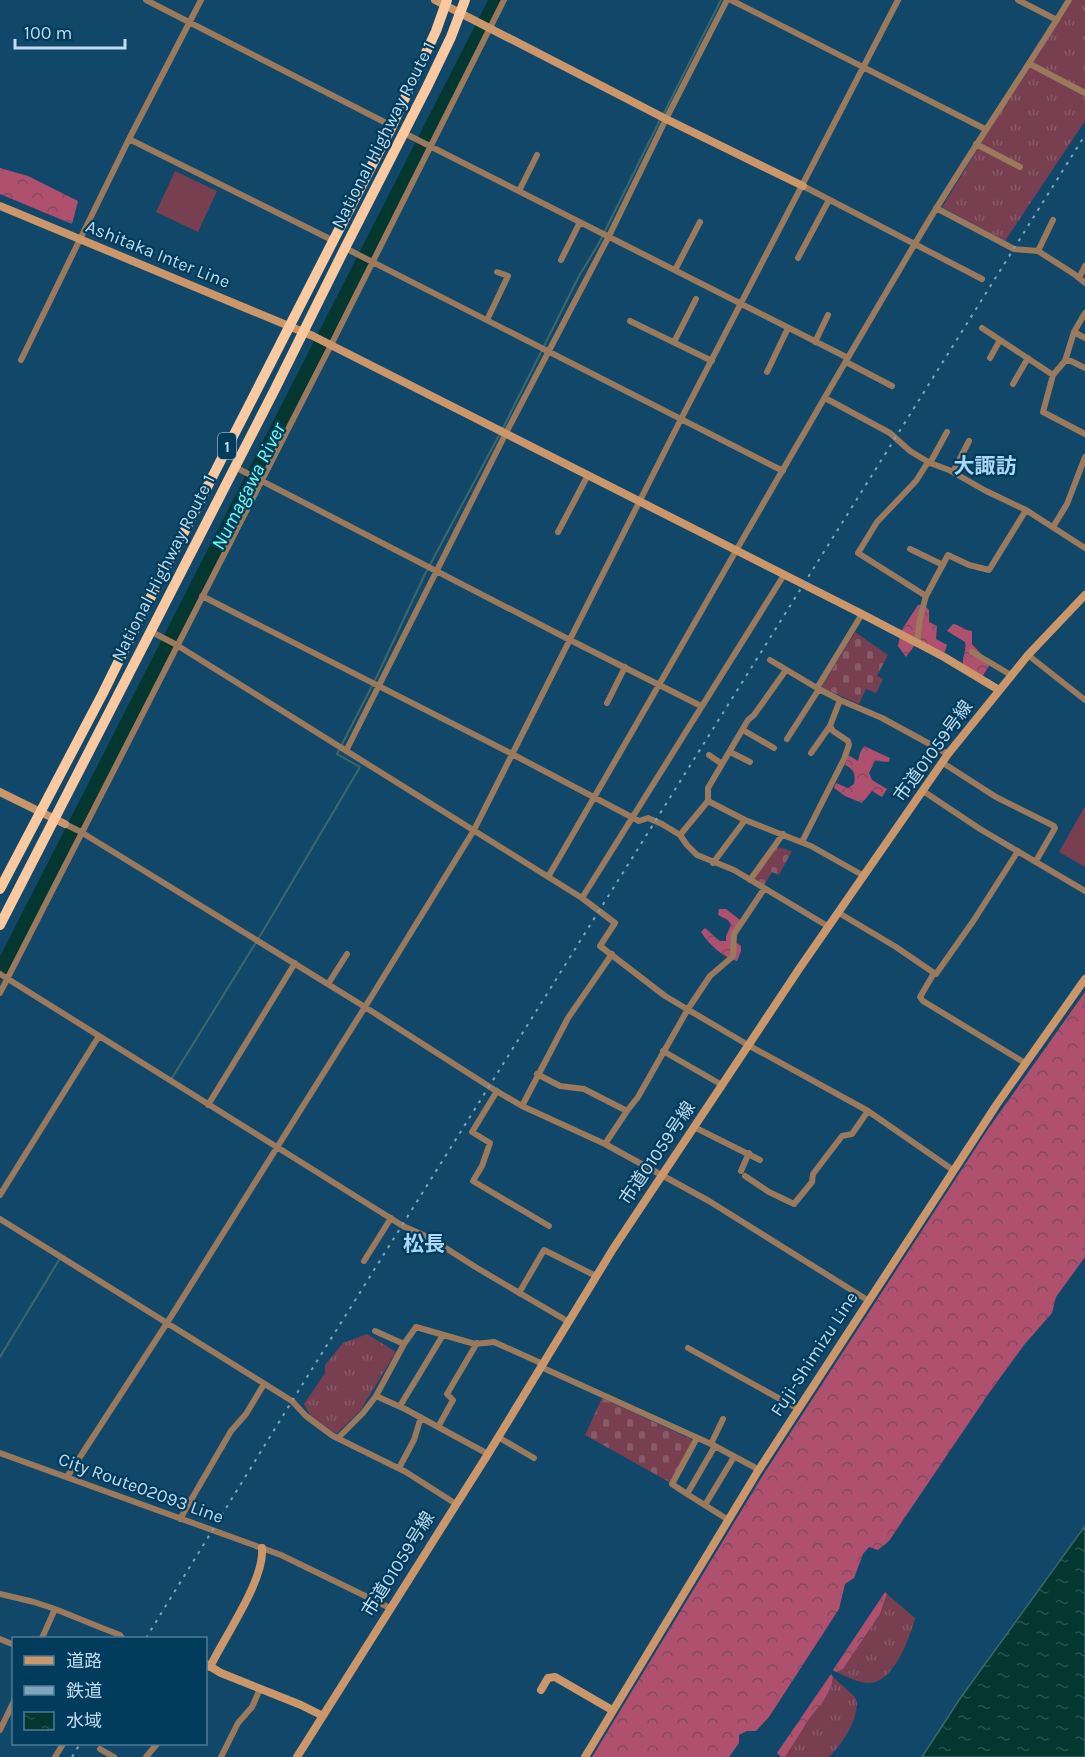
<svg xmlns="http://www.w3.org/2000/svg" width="1085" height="1757" viewBox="0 0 1085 1757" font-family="Karla,'Noto Sans JP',sans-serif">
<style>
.grass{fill:url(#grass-tufts)}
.forest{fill:url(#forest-crowns)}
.cemetery{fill:url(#cemetery-stones)}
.pitch{fill:#773f50}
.water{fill:url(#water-ripples);stroke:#3d686a;stroke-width:1.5}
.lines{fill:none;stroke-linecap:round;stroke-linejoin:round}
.stream{stroke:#3d686a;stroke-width:2}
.river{stroke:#043730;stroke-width:14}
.street{stroke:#9a795d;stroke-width:6}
.secondary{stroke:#cb9669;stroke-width:8}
.highway{stroke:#fac9a0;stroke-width:10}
.rail{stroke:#7fa4be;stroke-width:2;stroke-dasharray:3 6;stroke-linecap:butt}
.labels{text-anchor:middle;stroke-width:4.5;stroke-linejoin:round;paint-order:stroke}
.shield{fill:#013c5d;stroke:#88acc5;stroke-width:1.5}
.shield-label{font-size:16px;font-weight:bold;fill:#c2dcf1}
.street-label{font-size:18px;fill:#c2dcf1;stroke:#013c5d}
.water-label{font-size:20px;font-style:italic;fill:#71ffe8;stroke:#013c5d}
.quarter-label{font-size:21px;font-weight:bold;fill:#acd7f7;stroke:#013c5d}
</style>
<defs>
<pattern id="grass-tufts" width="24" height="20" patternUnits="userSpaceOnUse" patternTransform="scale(1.5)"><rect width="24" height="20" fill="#773f50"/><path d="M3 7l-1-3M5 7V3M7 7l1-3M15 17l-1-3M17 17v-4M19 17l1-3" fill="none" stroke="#895a6a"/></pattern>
<pattern id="forest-crowns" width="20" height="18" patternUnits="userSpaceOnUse" patternTransform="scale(1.5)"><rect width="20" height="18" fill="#b0506f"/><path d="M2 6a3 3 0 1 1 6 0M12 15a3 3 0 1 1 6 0" fill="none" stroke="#814a5f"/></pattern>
<pattern id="cemetery-stones" width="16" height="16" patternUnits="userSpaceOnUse" patternTransform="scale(1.5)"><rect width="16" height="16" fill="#773f50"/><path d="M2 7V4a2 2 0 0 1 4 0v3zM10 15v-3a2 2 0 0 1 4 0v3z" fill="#895a6a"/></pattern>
<pattern id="water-ripples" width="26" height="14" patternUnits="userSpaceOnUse" patternTransform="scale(1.5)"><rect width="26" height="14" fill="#043730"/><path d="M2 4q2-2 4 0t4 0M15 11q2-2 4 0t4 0" fill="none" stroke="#27534e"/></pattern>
</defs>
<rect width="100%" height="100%" fill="#114769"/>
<path class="grass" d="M1069 0H1085V121L1005 241 942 207Z
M367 1334 396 1352 360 1411 336 1434 310 1415 304 1404 325 1373V1365L343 1343Z
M887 1594 915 1618C910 1638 893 1684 868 1683 857 1683 846 1676 836 1672L843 1669 880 1614Z
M833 1677 855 1697 857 1702C857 1722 843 1743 829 1757H785C793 1745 801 1732 809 1719 819 1706 831 1695 833 1677Z"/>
<path class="forest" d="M0 168 28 176 78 201 72 224 0 194Z
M918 605H924L929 610V622L937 626 936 639 947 645 944 654 917 642 906 657 898 646 901 631Z
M953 624C961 625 963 630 972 631V644L982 655 992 661 982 677 963 664C962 656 967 650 965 642L947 631Z
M864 746 890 758 889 762 875 761 869 773 872 780 887 789 882 797 872 791 862 803 845 796 834 788 836 783 848 788 854 784C856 775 854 769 845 765L848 755 858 761 860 753Z
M719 909H726L740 920 735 942 741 946V951L737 961C723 957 709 945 701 932L705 928 720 941H726V936L731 925 728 920 718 915Z
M1085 992V1257L1056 1297 1052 1313 1024 1345 989 1393 889 1541 878 1550 869 1547 863 1554 854 1578 845 1584 839 1609 769 1717 756 1731H747L739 1735V1743L729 1757H592L763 1475 988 1129Z
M885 1592 887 1594 880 1614 843 1669 836 1672 833 1670Z
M831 1674 833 1677C831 1695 819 1706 809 1719 801 1732 793 1745 785 1757H781L777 1753Z"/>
<path class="cemetery" d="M855 632 888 655 877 676 883 679 876 693 866 689 859 704 823 688 822 686Z
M777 847 792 851 779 875 772 872 764 886 753 881Z
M602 1398 693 1440 671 1483 585 1435Z"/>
<path class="pitch" d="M175 171 217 191 198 232 156 212Z
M1085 806V867L1059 852Z"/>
<path class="water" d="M1085 1526V1757H922L959 1700Z"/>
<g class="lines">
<path class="stream" d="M663 115 721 0
M172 1078 263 931 360 767 337 754 377 676 424 576 505 424 579 276 599 243 660 120
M0 1357 59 1260"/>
<path class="river" d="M0 972 496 0"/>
<path class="street" d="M146 0 392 126
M731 0 985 129
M1018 0 1057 20
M1030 64 1085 93
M404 133 848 358
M129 139 334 241
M976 144 1020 167
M803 186 982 279
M519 191 537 155
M936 208 1014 249 1038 251 1074 274 1085 283
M345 248 783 471
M1038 251 1053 220
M798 258 829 200
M561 260 580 222
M675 270 700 222
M1079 278 1085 266
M487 320 508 276 497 272
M630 321 712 361
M982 328 1053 375 1065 361H1071L1085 368
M1074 332 1085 313
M674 342 696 299
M815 342 828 315
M990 358 1000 340
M21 360 129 139 201 0
M1065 361 1074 332 1085 338
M846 362 892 386
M767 372 788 328
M1053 375 1043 412 1085 434
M1013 384 1028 358
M825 398 890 433 910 451 930 463 949 470 986 491 1026 510 1085 548
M928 462 916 481 877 522 858 553 926 596 948 555 969 565 989 570 1026 510
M930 463 947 432
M235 467 570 640 701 706
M953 472 969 441
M1053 527 1067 504 1085 457
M558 532 588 475
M910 549 943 565
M202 596 512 754 639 821 648 818 662 824 680 835 687 845 697 855 734 870 829 927
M150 631 175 644 582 898 615 923 600 946 665 996 748 1045 868 1111 953 1170
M917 644 920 618 926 596
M972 652 1011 675
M1028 655 1085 700
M770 660 817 688 840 700 882 718 948 754
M817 688 862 614
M607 703 625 667
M743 730 774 748
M787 739 819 689
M346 751 506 433 609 236 666 119 727 0
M730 752 750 762
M811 753 830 726 840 700
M709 755 722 764
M943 763 996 797 1054 826 1055 828 1036 861
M923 791 980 829 1085 891
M708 801V788L748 720 754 715 786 670
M65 824 81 832 365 1007 493 1089 522 1106 605 1144 709 1201 869 1301
M680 835 708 801 745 820 811 846 864 876
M802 842 844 759 849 745 848 741 833 731 830 726
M713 863 745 820
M548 877C670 667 789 456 913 247 962 163 1018 83 1069 0
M750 880 783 834
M582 898 784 575
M839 913 896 947 934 973 920 997 923 1001 1025 1063
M934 973 936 974 974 920 1018 851
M0 974 403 1226 430 1238 477 1268 569 1322
M328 984 347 954
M0 993 331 345 504 0
M663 1051 722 1085
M537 1074 560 1086 584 1089 627 1111 605 1144
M497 1091 472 1132 490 1143 482 1166 473 1181 549 1226
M208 1105 295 963
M522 1106 568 1018 612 954
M627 1111 638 1097 688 1009 710 976 731 958 733 955 734 934 764 889
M694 1127 760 1160
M741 1171 749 1153
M745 1176 769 1192 794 1204 812 1182 813 1174 842 1136 852 1134 868 1111
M0 1195 99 1036
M0 1219 292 1401 306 1416 333 1436 406 1472 456 1504
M364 1261 391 1218
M519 1293 544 1250 596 1276
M375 1331 404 1344
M688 1348 798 1409
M541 1367 711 1444 754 1467 758 1471
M376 1396 404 1344 416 1327 475 1344 494 1342 543 1364
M400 1406 443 1335
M438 1427 453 1400 447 1394 477 1343
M498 1437 534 1458
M338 1438 363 1413 376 1396 405 1409 488 1454
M711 1444 723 1419
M715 1446 687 1494 727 1519
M0 1453 281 1555 390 1608
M399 1468 414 1440 421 1417
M67 1477 167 1323 365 1007 474 830 681 419 898 0
M687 1494 672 1484 697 1438
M705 1505 734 1457
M180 1519 231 1431 246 1414 264 1384
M0 1594 34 1602 55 1609 102 1628 120 1635 122 1638
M42 1638 55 1609
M0 1639 12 1644
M0 1730 14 1701
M100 1749 114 1757
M55 1757 63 1744
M146 1757 157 1744
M221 1757 238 1723 252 1707 260 1689"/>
<path class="secondary" d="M435 0 666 119 803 186
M0 206 313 336 862 614 944 657 999 690
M0 792 65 824
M206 1664 221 1673 301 1705 323 1716
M210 1667C224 1637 265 1580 262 1548
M541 1690 548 1678 555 1677 612 1710
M297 1757 488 1454 613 1249 799 969 948 754 1028 655 1085 595
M585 1757 758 1471 997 1104 1085 979"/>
<path class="highway" d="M0 889 103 693 137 624 392 126 436 31 447 0
M0 925 274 391 345 248 427 87 451 37 465 0"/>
<path class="rail" d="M146 1638 292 1401 1085 135
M72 1757 80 1744"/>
</g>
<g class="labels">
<rect class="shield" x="218" y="433" width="18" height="26" rx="4.5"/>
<g class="shield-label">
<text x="227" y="452">1</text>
</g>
<g class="street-label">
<text transform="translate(383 135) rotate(-63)" y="6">National Highway Route 1</text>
<text transform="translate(158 254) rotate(22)" y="6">Ashitaka Inter Line</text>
<text transform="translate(163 568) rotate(-63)" y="6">National Highway Route 1</text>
<text transform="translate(933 751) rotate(-54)" y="6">市道01059号線</text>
<text transform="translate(657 1153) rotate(-56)" y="6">市道01059号線</text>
<text transform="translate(814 1354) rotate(-57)" y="6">Fuji-Shimizu Line</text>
<text transform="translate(141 1488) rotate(20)" y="6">City Route02093 Line</text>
<text transform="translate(398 1564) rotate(-58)" y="6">市道01059号線</text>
</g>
<g class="water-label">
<text transform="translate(248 486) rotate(-63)" y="7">Numagawa River</text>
</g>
<g class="quarter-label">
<text x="985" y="473">大諏訪</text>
<text x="424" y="1251">松長</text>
</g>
</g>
<rect x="12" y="1637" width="195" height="108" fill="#013c5d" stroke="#4e7c98" stroke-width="1.5"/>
<rect x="24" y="1656" width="30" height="9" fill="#cb9669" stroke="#4e7c98" stroke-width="1.5"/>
<text x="66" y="1667" font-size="18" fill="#c2dcf1">道路</text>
<rect x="24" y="1686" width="30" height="9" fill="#7fa4be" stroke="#4e7c98" stroke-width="1.5"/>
<text x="66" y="1697" font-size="18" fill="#c2dcf1">鉄道</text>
<rect x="24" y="1712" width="30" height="18" fill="url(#water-ripples)" stroke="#4e7c98" stroke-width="1.5"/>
<text x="66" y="1727" font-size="18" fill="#c2dcf1">水域</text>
<path d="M15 39v9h110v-9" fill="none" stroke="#c2dcf1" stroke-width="3"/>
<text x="24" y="39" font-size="18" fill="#c2dcf1" stroke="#013c5d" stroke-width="4.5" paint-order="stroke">100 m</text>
</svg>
